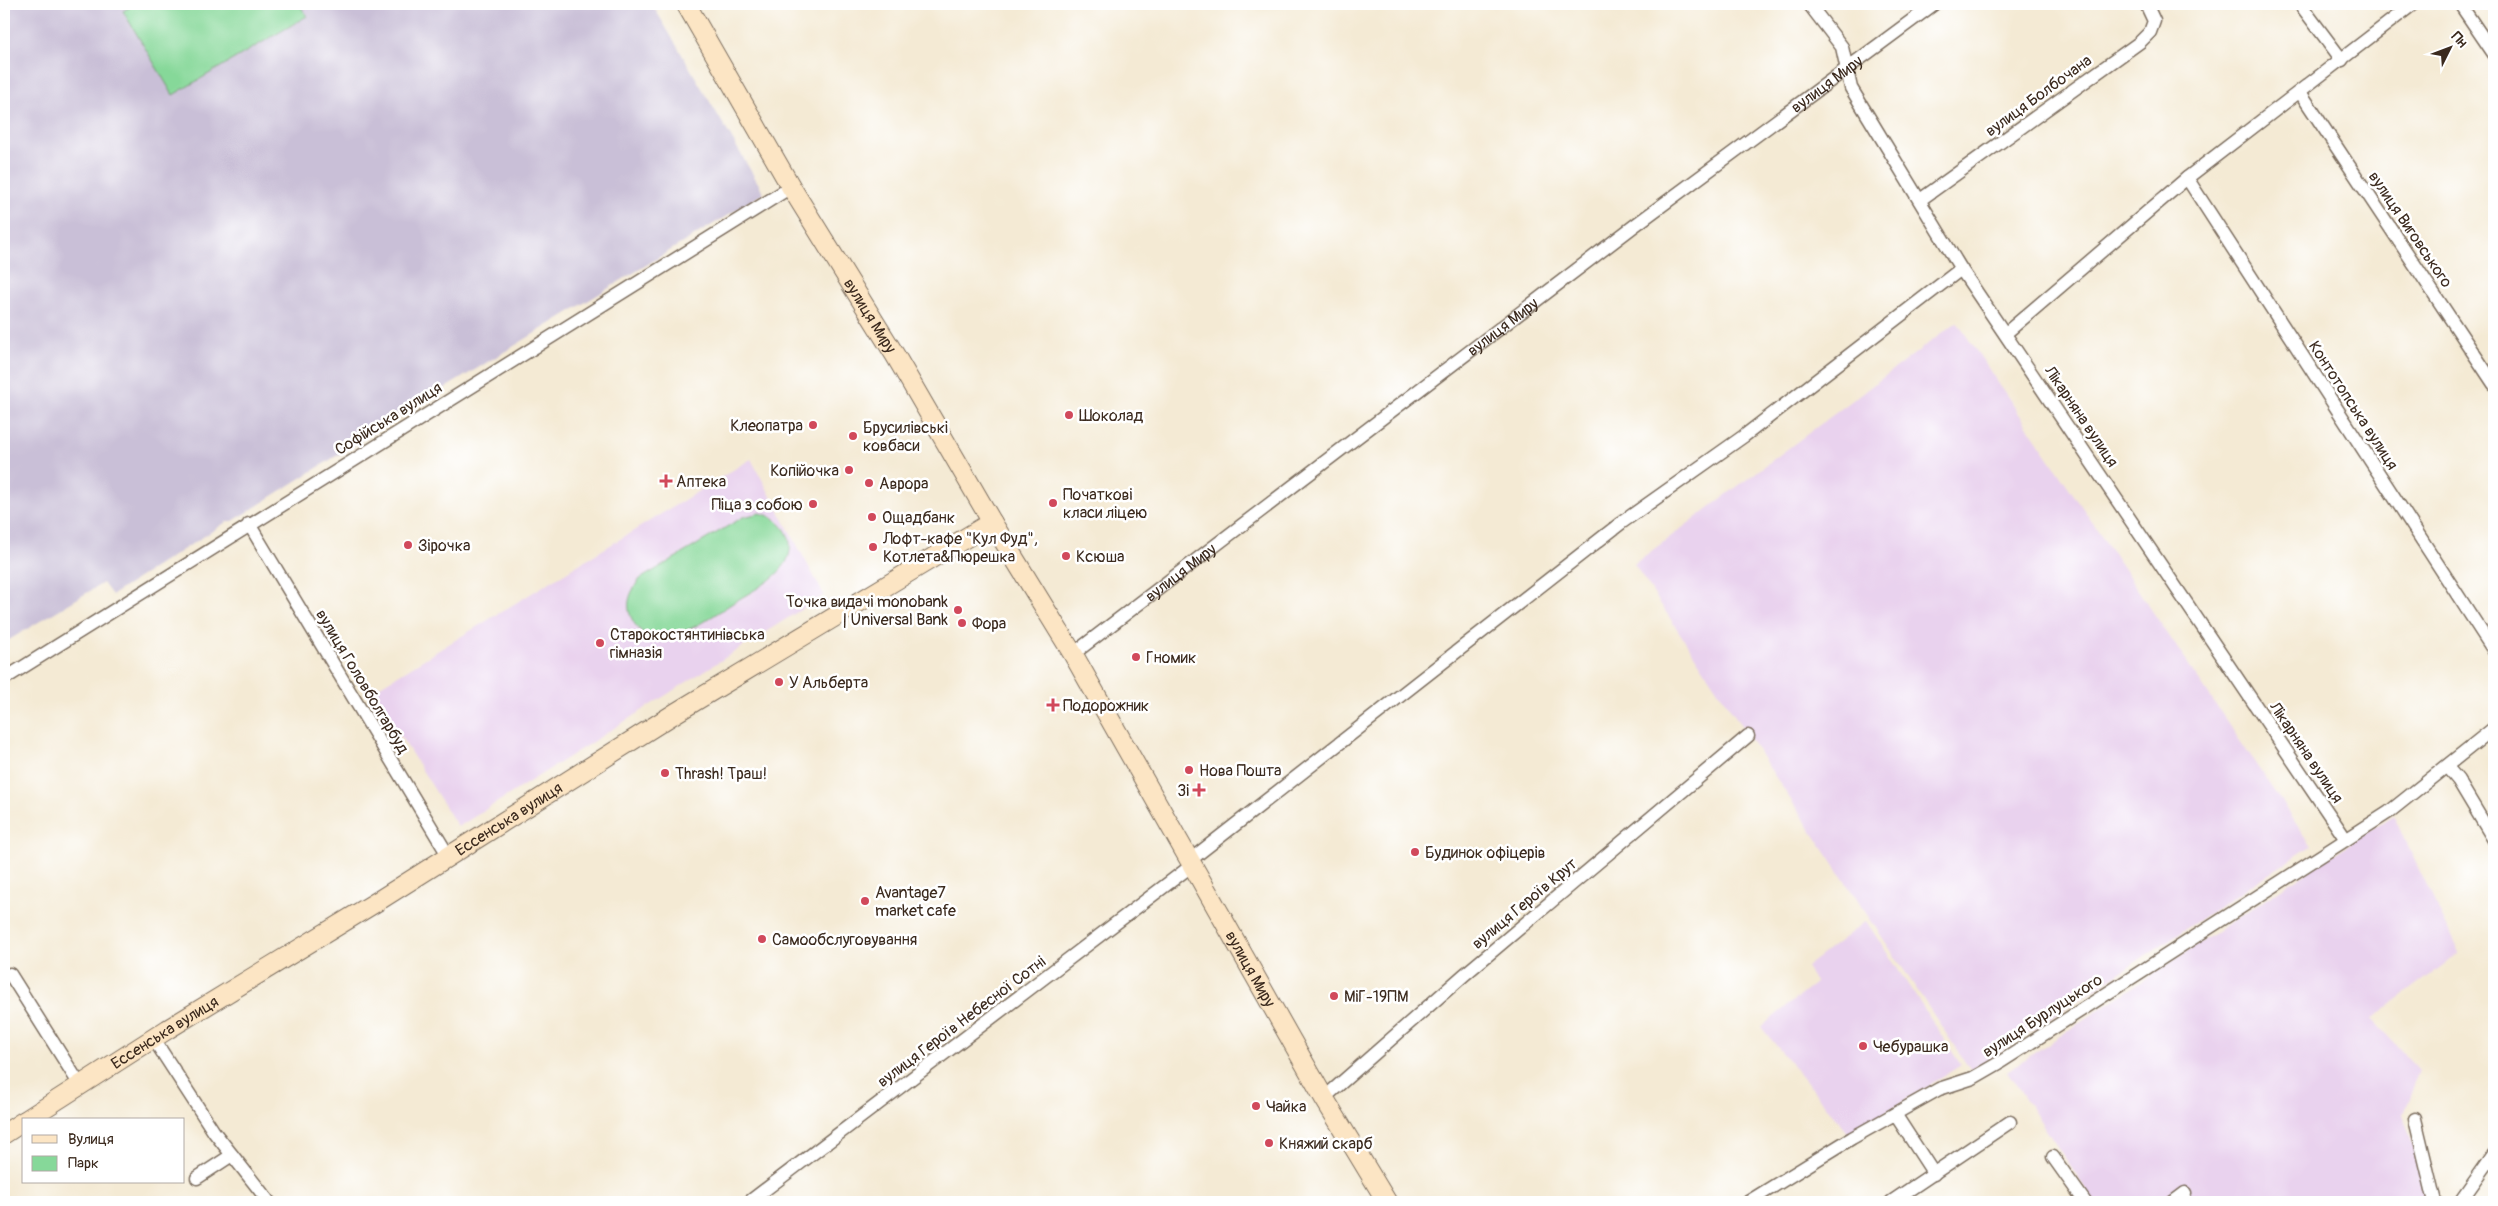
<svg xmlns="http://www.w3.org/2000/svg" width="2498" height="1206" viewBox="0 0 2498 1206" font-family="Pangolin,sans-serif">
<style>
.built{fill:#e9d2ee}
.industrial{fill:#c9bfd7}
.green{fill:#86d899;stroke:#60815c}
.lines{fill:none;stroke-linecap:round;stroke-linejoin:round}
.street-casing{stroke:#7c6d5e;stroke-width:15}
.secondary-casing{stroke:#7c6d5e;stroke-width:21}
.street{stroke:#fff;stroke-width:12}
.secondary{stroke:#fce5c4;stroke-width:19}
.poi-dot{fill:#d1495b;stroke:#fff;stroke-width:2}
.labels{text-anchor:middle;stroke-width:5;stroke-linejoin:round;paint-order:stroke}
.street-label{font-size:16px;fill:#3b2a1e;stroke:#fff}
.poi-label{font-size:16px;fill:#3b2a1e;stroke:#fff;text-anchor:start}
</style>
<rect width="100%" height="100%" fill="#fff"/>
<filter id="ink" filterUnits="userSpaceOnUse"><feTurbulence type="fractalNoise" baseFrequency=".02" numOctaves="2"/><feDisplacementMap in="SourceGraphic" scale="10" xChannelSelector="R" yChannelSelector="G"/><feConvolveMatrix kernelMatrix="1 2 1 2 8 2 1 2 1" color-interpolation-filters="sRGB"/></filter>
<filter id="wash" filterUnits="userSpaceOnUse"><feTurbulence type="fractalNoise" baseFrequency=".0096" numOctaves="4" result="noise"/><feDisplacementMap in="SourceGraphic" scale="20" xChannelSelector="R" yChannelSelector="G"/><feGaussianBlur stdDeviation="1.12" result="paint"/><feColorMatrix in="noise" values="0 0 0 0 0 0 0 0 0 0 0 0 0 0 0 0 0 1.4 0 .05"/><feComposite in="paint" operator="in"/></filter>
<g filter="url(#wash)">
<rect width="100%" height="100%" fill="#f4ead4"/>
<path class="built" d="M1957 322 2311 846 1971 1071 1634 564Z
M751 459 824 595 458 827 372 691Z
M2393 815 2459 953 2372 1019 2419 1070 2403 1115 2432 1202H2094L2007 1071Z
M1866 921 1961 1065 1850 1135 1761 1027 1816 983 1806 967Z"/>
<path class="industrial" d="M4 4H652L764 193 411 409 233 521H228L112 595 103 583 4 643Z"/>
<path class="green" d="M135 4H299L307 16 173 95 123 11Z
M760 513C783 518 799 542 785 564 774 581 752 591 736 601 712 616 654 661 633 621 624 605 630 592 640 579L743 517Z"/>
</g>
<g filter="url(#ink)">
<g class="lines">
<defs>
<g id="street">
<path d="M1809 4 1842 47 1851 88 1961 269 2345 838"/>
<path d="M2300 4 2342 60"/>
<path d="M2460 4 2494 54"/>
<path d="M2300 92 2494 384"/>
<path d="M2187 178 2494 651"/>
<path d="M1920 200 2140 42 2150 32 2154 21 2146 4"/>
<path d="M2006 333 2187 178 2413 4"/>
<path d="M249 524 448 855"/>
<path id="s1" d="M1073 654 1634 226 1934 4"/>
<path d="M4 679 791 187"/>
<path d="M2447 767 2458 780 2494 840"/>
<path d="M1189 861 1621 523 1744 436 1961 269"/>
<path d="M10 974 80 1085"/>
<path d="M153 1038 214 1132 269 1202"/>
<path d="M1324 1098 1464 975 1748 736"/>
<path d="M1895 1114 1934 1174"/>
<path d="M2415 1119 2435 1202"/>
<path d="M2053 1157 2085 1202"/>
<path d="M197 1178 232 1155"/>
<path d="M749 1202 1191 866"/>
<path d="M1748 1202 1852 1138 1939 1089 1973 1078 1999 1063 2389 812 2494 728"/>
<path d="M1891 1202 2010 1122"/>
<path d="M2173 1202 2185 1193"/>
<path d="M2460 1202 2494 1154"/>
</g>
<g id="secondary">
<path id="s2" d="M686 4 791 187 895 355 992 522 1073 654 1324 1098 1387 1202"/>
<path id="s3" d="M26 1120 168 1029 378 901 677 712 992 522"/>
<path d="M4 1134 24 1121"/>
</g>
</defs>
<use href="#street" class="street-casing"/>
<use href="#secondary" class="secondary-casing"/>
<use href="#street" class="street"/>
<use href="#secondary" class="secondary"/>
</g>
</g>
<g class="poi-dot">
<circle cx="1069" cy="415" r="5"/>
<circle cx="813" cy="425" r="5"/>
<circle cx="853" cy="436" r="5"/>
<circle cx="849" cy="470" r="5"/>
<path d="M663.5 473.5h5v5h5v5h-5v5h-5v-5h-5v-5h5z"/>
<circle cx="869" cy="483" r="5"/>
<circle cx="1053" cy="503" r="5"/>
<circle cx="813" cy="504" r="5"/>
<circle cx="872" cy="517" r="5"/>
<circle cx="408" cy="545" r="5"/>
<circle cx="873" cy="547" r="5"/>
<circle cx="1066" cy="556" r="5"/>
<circle cx="958" cy="610" r="5"/>
<circle cx="962" cy="623" r="5"/>
<circle cx="600" cy="643" r="5"/>
<circle cx="1136" cy="657" r="5"/>
<circle cx="779" cy="682" r="5"/>
<path d="M1050.5 697.5h5v5h5v5h-5v5h-5v-5h-5v-5h5z"/>
<circle cx="1189" cy="770" r="5"/>
<circle cx="665" cy="773" r="5"/>
<path d="M1196.5 782.5h5v5h5v5h-5v5h-5v-5h-5v-5h5z"/>
<circle cx="1415" cy="852" r="5"/>
<circle cx="865" cy="901" r="5"/>
<circle cx="762" cy="939" r="5"/>
<circle cx="1334" cy="996" r="5"/>
<circle cx="1863" cy="1046" r="5"/>
<circle cx="1256" cy="1106" r="5"/>
<circle cx="1269" cy="1143" r="5"/>
</g>
<g class="labels">
<g class="street-label">
<text dy="6" stroke="none"><textPath href="#s1" startOffset="945">вулиця Миру</textPath></text>
<text transform="translate(2038 95) rotate(-36)" y="6">вулиця Болбочана</text>
<text transform="translate(2411 229) rotate(56)" y="6">вулиця Виговського</text>
<text dy="6" stroke="none"><textPath href="#s2" startOffset="362">вулиця Миру</textPath></text>
<text dy="6" stroke="none"><textPath href="#s1" startOffset="540">вулиця Миру</textPath></text>
<text transform="translate(2354 405) rotate(57)" y="6">Контотопська вулиця</text>
<text transform="translate(2082 416) rotate(56)" y="6">Лікарняна вулиця</text>
<text transform="translate(388 418) rotate(-32)" y="6">Софійська вулиця</text>
<text dy="6" stroke="none"><textPath href="#s1" startOffset="135">вулиця Миру</textPath></text>
<text transform="translate(363 681) rotate(59)" y="6">вулиця Головболгарбуд</text>
<text transform="translate(2307 752) rotate(56)" y="6">Лікарняна вулиця</text>
<text dy="6" stroke="none"><textPath href="#s3" startOffset="569">Ессенська вулиця</textPath></text>
<text transform="translate(1524 903) rotate(-40)" y="6">вулиця Героїв Крут</text>
<text dy="6" stroke="none"><textPath href="#s2" startOffset="1118">вулиця Миру</textPath></text>
<text transform="translate(2042 1015) rotate(-33)" y="6">вулиця Бурлуцького</text>
<text transform="translate(961 1021) rotate(-37)" y="6">вулиця Героїв Небесної Сотні</text>
<text dy="6" stroke="none"><textPath href="#s3" startOffset="164">Ессенська вулиця</textPath></text>
</g>
<g class="poi-label">
<text x="1079" y="421">Шоколад</text>
<text x="803" y="431" text-anchor="end">Клеопатра</text>
<text x="863" y="433">Брусилівські<tspan x="863" dy="18">ковбаси</tspan></text>
<text x="839" y="476" text-anchor="end">Копійочка</text>
<text x="676" y="487">Аптека</text>
<text x="879" y="489">Аврора</text>
<text x="1063" y="500">Початкові<tspan x="1063" dy="18">класи ліцею</tspan></text>
<text x="803" y="510" text-anchor="end">Піца з собою</text>
<text x="882" y="523">Ощадбанк</text>
<text x="883" y="544">Лофт-кафе "Кул Фуд",<tspan x="883" dy="18">Котлета&amp;Пюрешка</tspan></text>
<text x="418" y="551">Зірочка</text>
<text x="1076" y="562">Ксюша</text>
<text x="948" y="607" text-anchor="end">Точка видачі monobank<tspan x="948" dy="18">| Universal Bank</tspan></text>
<text x="972" y="629">Фора</text>
<text x="610" y="640">Старокостянтинівська<tspan x="610" dy="18">гімназія</tspan></text>
<text x="1146" y="663">Гномик</text>
<text x="789" y="688">У Альберта</text>
<text x="1063" y="711">Подорожник</text>
<text x="1199" y="776">Нова Пошта</text>
<text x="675" y="779">Thrash! Траш!</text>
<text x="1189" y="796" text-anchor="end">3і</text>
<text x="1425" y="858">Будинок офіцерів</text>
<text x="875" y="898">Avantage7<tspan x="875" dy="18">market cafe</tspan></text>
<text x="772" y="945">Самообслуговування</text>
<text x="1344" y="1002">МіГ-19ПМ</text>
<text x="1873" y="1052">Чебурашка</text>
<text x="1266" y="1112">Чайка</text>
<text x="1279" y="1149">Княжий скарб</text>
</g>
</g>
<rect width="2498" height="1206" fill="none" stroke="#fff" stroke-width="20"/>
<rect x="22" y="1118" width="162" height="65" fill="#ffffff" stroke="#b1aaa5"/>
<rect x="32" y="1135" width="25" height="8" fill="#fce5c4" stroke="#b1aaa5"/>
<text x="68" y="1144" font-size="15" fill="#3b2a1e">Вулиця</text>
<rect x="32" y="1156" width="25" height="15" fill="#86d899" stroke="#b1aaa5"/>
<text x="68" y="1168" font-size="15" fill="#3b2a1e">Парк</text>
<g transform="translate(2450 48) rotate(48)" stroke="#ffffff" stroke-width="4" paint-order="stroke">
<path d="M0-4L9 19L0 12L-9 19Z" fill="#3b2a1e"/>
<text y="-8" font-size="14" font-weight="bold" text-anchor="middle" fill="#3b2a1e">Пн</text>
</g>
</svg>
